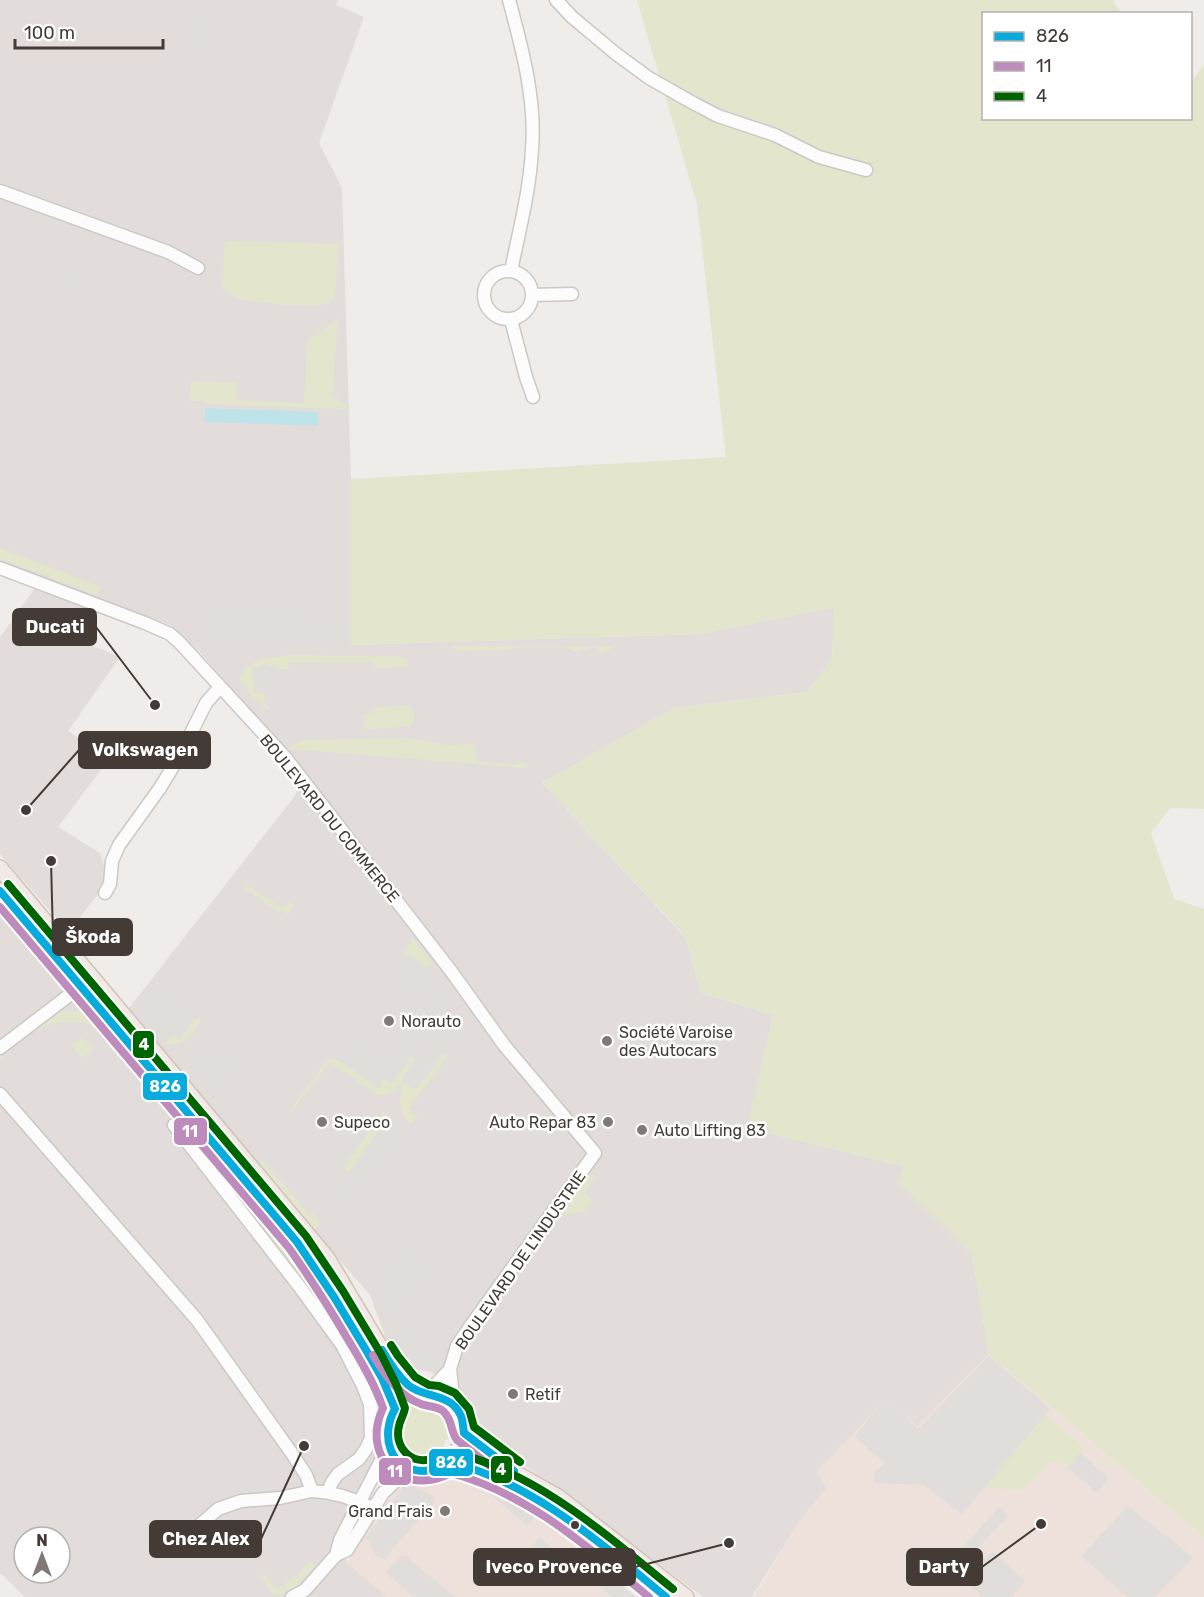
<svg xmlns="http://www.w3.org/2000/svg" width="1204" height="1597" viewBox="0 0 1204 1597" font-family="Rubik,sans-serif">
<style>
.commercial{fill:#eee1db}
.industrial{fill:#e2dddb;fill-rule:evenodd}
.green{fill:#e3e6cc}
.parking{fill:#e0dddb}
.water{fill:#bee3e9}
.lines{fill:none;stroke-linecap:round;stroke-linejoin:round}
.minor-casing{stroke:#cbc8c6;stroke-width:15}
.major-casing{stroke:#d0c3b9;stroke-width:18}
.minor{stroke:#fdfcfc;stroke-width:12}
.major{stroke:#f0e9e4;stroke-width:15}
.bus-1-casing{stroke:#fff;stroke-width:12}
.bus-2-casing{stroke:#fff;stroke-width:12}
.bus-3-casing{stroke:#fff;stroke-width:12}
.bus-1{stroke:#07abdc;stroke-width:8}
.bus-2{stroke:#be8cbc;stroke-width:8}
.bus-3{stroke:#006400;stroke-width:8}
.poi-dot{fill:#807976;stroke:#fff;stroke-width:2}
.bus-dot{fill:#443b37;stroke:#fff;stroke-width:2}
.labels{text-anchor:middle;stroke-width:5;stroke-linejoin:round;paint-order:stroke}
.street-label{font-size:16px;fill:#443b37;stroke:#fff}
.poi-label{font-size:16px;fill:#443b37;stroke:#fff;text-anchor:start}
.leader{fill:none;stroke:#443b37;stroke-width:2}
.callout-dot{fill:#443b37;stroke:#fff;stroke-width:2}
.callout{fill:#443b37;stroke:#443b37;stroke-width:2}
.callout-label{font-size:18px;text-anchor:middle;font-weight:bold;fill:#fff}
.line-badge{stroke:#fff;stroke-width:2}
.badge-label{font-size:16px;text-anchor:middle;font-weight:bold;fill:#fff}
</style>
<rect width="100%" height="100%" fill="#efecea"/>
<path class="commercial" d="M989 1354 1204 1538V1597H754L800 1520 827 1488 815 1472 887 1398 917 1426Z
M456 1473 476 1477 515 1497 636 1597H387L347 1563 364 1532 396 1489 405 1482 415 1479 426 1480Z"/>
<path class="industrial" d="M0 0H338L336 5 364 17 319 143 342 188 351 479V645L700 634 834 607 832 659 806 692 674 708 542 783 686 938 701 993 773 1015 748 1128 906 1167 898 1182 972 1254 989 1354 917 1426 887 1399 816 1471 827 1488 800 1520 752 1597H703L478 1431 472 1420 466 1403 439 1376 428 1371 407 1369 386 1338 370 1295 316 1233 129 1008 294 797 305 772 198 650 170 625 0 561Z
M35 588 98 612 86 643 120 657 68 731 109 759 58 827 100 853 105 869 103 885 101 890 78 920 67 930 0 854V637Z
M0 903 69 984 105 1036 209 1165 362 1372 379 1423 377 1457 361 1492 337 1529 347 1563 387 1597H25L0 1573ZM24 1537H60V1573H24Z"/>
<path class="green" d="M637 0H1114V3L1122 13 984 14V118H1190L1191 81 1204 65V809L1170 808 1151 833 1174 899 1204 909V1538L989 1354 972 1254 897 1182 905 1167 747 1128 773 1015 701 993 686 937 542 783 674 708 806 692 832 659 834 607 700 634 351 645V479L726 457 697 204Z
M225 241 339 244 335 298 325 304 301 306 264 303 236 298 222 288Z
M338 318 333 395 343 403 347 404 346 409 206 404V401H190L191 381 237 383 236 400 304 403 307 342Z
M0 548 8 551 101 587 97 595 0 559Z
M449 646H616L600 654 594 647 575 652 564 647H521L504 650 460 651Z
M332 656H399L407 659 409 665 406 667 373 668 372 662 289 663 288 669H277L276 666H270L269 664 261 665 260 667 253 668 255 693H263L264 701 270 709H266L253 697 239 680C241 676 242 671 246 668 265 651 308 656 332 656Z
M405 705C415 709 417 716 412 725L407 727 364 729 363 715 373 712V708Z
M406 738 447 745 475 744 476 761 514 765 525 762 527 768 288 749 301 740Z
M245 884 284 908 290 901 294 904 288 915 280 910 278 912 243 887Z
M413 938 433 964 428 969 404 952Z
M65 1010 90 1013 103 1021 300 1257 323 1292 369 1370 381 1397V1408L376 1422 364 1375 353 1353 330 1316 224 1178 110 1036C103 1032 96 1027 89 1024 83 1022 76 1022 70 1022 38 1022 23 1039 0 1059V1055L43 1019Z
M196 1018H199L200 1020C192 1037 185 1048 164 1043L174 1034 179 1038Z
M83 1037 94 1050 82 1058 71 1045Z
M444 1054 448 1056 408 1109 417 1116 412 1124C394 1113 402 1099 401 1082 394 1091 390 1097 377 1095L330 1062 291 1112H289L328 1059 339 1060 379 1088 384 1079 392 1083 411 1057 415 1059 402 1081 416 1089Z
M383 1112 390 1116 349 1171 343 1168Z
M262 1160 309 1214 315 1210 319 1224 316 1228 313 1229 261 1167 260 1162Z
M589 1172 595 1177 585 1193 593 1200 590 1203 592 1204 587 1211 559 1215 557 1214Z
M420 1402C441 1403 455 1418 452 1439L446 1440 443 1447 446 1450C414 1490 362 1418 420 1402Z
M1045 1414 1084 1448 1070 1466 1057 1461 1049 1463 1024 1490 984 1488Z
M308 1563H311L315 1566C304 1578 290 1596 273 1595L261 1577 264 1574 278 1589 301 1572Z"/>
<path class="parking" d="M188 6 215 14 199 55 173 45Z
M68 266 81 267 73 313 58 311 62 304Z
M198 607 302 611 348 615V643L198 647 197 623Z
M276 666 277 690H267L266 693H254L253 667Z
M404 952 441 979 446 992 449 1008 424 1043 411 1057 392 1083 384 1079 379 1088 339 1060 355 1038 389 1062 428 1004 387 976Z
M159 976 193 1003 191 1005 196 1018 179 1039 173 1034 166 1038 140 1010 145 1005 140 999Z
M445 1025 459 1034 416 1089 402 1081 415 1059 439 1028 442 1029Z
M213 1045 243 1065 220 1098 205 1088 190 1069 189 1058 193 1051 202 1055Z
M374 1113 379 1117 327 1190 320 1186Z
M406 1121 412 1124 348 1211 344 1209 333 1193 385 1122 393 1127Z
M267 1156 315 1210 310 1215 262 1160Z
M407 1242 429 1256 435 1263 433 1271 405 1312 442 1357 439 1367 435 1372 426 1369 412 1370 403 1366 384 1336 386 1331 395 1319 373 1290Z
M989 1356 1050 1409 962 1514 924 1485 874 1483V1474L884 1463 854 1436 887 1399 918 1429Z
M1080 1453 1109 1478 1097 1493 1068 1468Z
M491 1484 518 1498 538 1514 528 1526 486 1491Z
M414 1485 433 1497 434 1503 384 1559 376 1555 366 1537 403 1487Z
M1000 1506 1008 1516 964 1563H959L953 1558Z
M1128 1506 1193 1557 1155 1597H1128L1081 1556Z
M540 1537 578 1571 569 1578 562 1586 525 1555Z
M993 1551 1025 1581 1011 1597H980L981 1595 966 1582 962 1587 955 1581 975 1558H987Z
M404 1554 455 1597H414L385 1572Z
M598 1566 636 1597H612L588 1577Z"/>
<path class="water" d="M205 408 318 412V426L205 422Z"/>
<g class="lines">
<defs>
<path id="minor" d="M509 0C522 48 536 99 532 149 530 190 519 231 511 271
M556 0 572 17 615 53 649 78 693 103 718 116 775 135 819 157 866 170
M0 191 168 252 198 268
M484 295a24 24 0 1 1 48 0a24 24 0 1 1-48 0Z
M532 295 572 294
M511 320 526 377 533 397
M0 568 145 623 170 634 180 643 285 757 451 971 504 1045 595 1153 472 1324 457 1346 450 1369 426 1395
M105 893 110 884 112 861 119 845 160 788 180 755 206 703 220 687
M0 1048 80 987
M0 1094 197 1320 293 1455 306 1475 312 1491C333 1492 353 1498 372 1508
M174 1125 299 1286 342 1345 363 1386 370 1404 371 1438 366 1449 359 1459 338 1474 332 1482 328 1492
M450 1369 454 1406
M184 1539 218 1509 241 1501 280 1498 312 1491
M336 1555 340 1540 388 1447
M292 1597 305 1590 336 1555 347 1550 383 1493 409 1468"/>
<path id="major" d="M0 868 327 1258 389 1362C400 1377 409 1387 426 1395
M0 891 95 1005 297 1242C318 1271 337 1300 355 1331 370 1356 385 1380 395 1409
M426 1395C479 1400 472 1469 423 1471 380 1473 375 1407 412 1396 416 1395 422 1395 426 1395Z
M464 1433 486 1451 519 1475 558 1497 686 1597
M450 1462C466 1466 483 1471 498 1478 560 1506 613 1554 666 1597"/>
</defs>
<use href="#minor" class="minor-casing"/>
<use href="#major" class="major-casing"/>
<use href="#minor" class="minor"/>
<use href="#major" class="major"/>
<defs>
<path id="bus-1" d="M0 891 297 1242 334 1297 366 1350 382 1378 395 1409C380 1435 389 1471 424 1471 433 1471 442 1466 450 1462 535 1484 600 1543 666 1597
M382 1350C389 1362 397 1375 408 1385 423 1398 450 1393 460 1414 463 1419 463 1427 464 1433L514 1471"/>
<path id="bus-2" d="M0 907 289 1248C310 1278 329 1307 347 1338 361 1361 374 1383 383 1408 360 1457 403 1498 451 1473 529 1494 589 1548 649 1597
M373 1355C385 1375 399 1396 421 1404 429 1407 437 1406 443 1411 453 1420 450 1431 457 1440L508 1480"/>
<path id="bus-3" d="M8 884 306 1236 343 1291 381 1354 396 1384 405 1408C404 1415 400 1420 399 1426 394 1446 410 1465 431 1459 439 1457 444 1452 453 1452 539 1474 605 1534 673 1589
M391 1345 398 1356 415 1377 429 1385 439 1386 455 1393 469 1409 474 1427 520 1462"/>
</defs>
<use href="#bus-1" class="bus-1-casing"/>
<use href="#bus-2" class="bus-2-casing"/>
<use href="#bus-3" class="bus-3-casing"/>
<use href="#bus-1" class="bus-1"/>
<use href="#bus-2" class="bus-2"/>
<use href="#bus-3" class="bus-3"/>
</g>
<g class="poi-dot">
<circle cx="389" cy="1021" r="6"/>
<circle cx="607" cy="1041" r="6"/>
<circle cx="322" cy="1122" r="6"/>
<circle cx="608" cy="1122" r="6"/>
<circle cx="642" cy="1130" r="6"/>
<circle cx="513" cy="1394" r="6"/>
<circle cx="445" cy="1511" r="6"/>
</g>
<circle class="bus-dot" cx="575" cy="1525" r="5"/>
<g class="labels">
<g class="street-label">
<text transform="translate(330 818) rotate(51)" y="6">BOULEVARD DU COMMERCE</text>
<text transform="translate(520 1260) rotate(-55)" y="6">BOULEVARD DE L'INDUSTRIE</text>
</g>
<g class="poi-label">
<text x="401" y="1027">Norauto</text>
<text x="619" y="1038">Société Varoise<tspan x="619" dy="18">des Autocars</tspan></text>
<text x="334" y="1128">Supeco</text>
<text x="596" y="1128" text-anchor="end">Auto Repar 83</text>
<text x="654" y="1136">Auto Lifting 83</text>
<text x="525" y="1400">Retif</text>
<text x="433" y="1517" text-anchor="end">Grand Frais</text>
</g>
</g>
<path class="leader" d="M155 705L96 627M26 810L79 750M51 861L53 937M304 1446L261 1539M1041 1524L982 1567M729 1543L635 1567"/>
<g class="callout-dot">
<circle cx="155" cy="705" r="6"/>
<circle cx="26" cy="810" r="6"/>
<circle cx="51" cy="861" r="6"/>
<circle cx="304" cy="1446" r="6"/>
<circle cx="1041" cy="1524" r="6"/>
<circle cx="729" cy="1543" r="6"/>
</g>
<g class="callout">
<rect x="13" y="609" width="83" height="36" rx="6"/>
<rect x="79" y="732" width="131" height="36" rx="6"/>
<rect x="53" y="919" width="79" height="36" rx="6"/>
<rect x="150" y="1521" width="111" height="36" rx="6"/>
<rect x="907" y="1549" width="75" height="36" rx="6"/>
<rect x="474" y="1549" width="161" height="36" rx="6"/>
</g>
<g class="callout-label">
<text x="55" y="633">Ducati</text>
<text x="145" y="756">Volkswagen</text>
<text x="93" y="943">Škoda</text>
<text x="206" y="1545">Chez Alex</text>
<text x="944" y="1573">Darty</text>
<text x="554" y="1573">Iveco Provence</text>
</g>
<g class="line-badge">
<rect x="132" y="1030" width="23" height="29" rx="6" fill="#006400"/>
<rect x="142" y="1072" width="46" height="29" rx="6" fill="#07abdc"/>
<rect x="173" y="1117" width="35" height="29" rx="6" fill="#be8cbc"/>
<rect x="428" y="1448" width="46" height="29" rx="6" fill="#07abdc"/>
<rect x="490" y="1455" width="23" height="29" rx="6" fill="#006400"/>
<rect x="378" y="1457" width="34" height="29" rx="6" fill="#be8cbc"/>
</g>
<g class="badge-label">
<text x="144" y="1050">4</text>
<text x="165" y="1092">826</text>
<text x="190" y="1137">11</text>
<text x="451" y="1468">826</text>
<text x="501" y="1475">4</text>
<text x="395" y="1477">11</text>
</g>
<rect x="982" y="12" width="210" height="108" fill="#ffffff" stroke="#b4b1af" stroke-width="1.5"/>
<rect x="994" y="32" width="30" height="9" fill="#07abdc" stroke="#b4b1af" stroke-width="1.5"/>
<text x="1036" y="42" font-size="18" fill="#443b37">826</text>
<rect x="994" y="62" width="30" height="9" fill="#be8cbc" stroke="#b4b1af" stroke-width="1.5"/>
<text x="1036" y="72" font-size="18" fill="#443b37">11</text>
<rect x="994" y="92" width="30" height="9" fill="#006400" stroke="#b4b1af" stroke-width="1.5"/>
<text x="1036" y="102" font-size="18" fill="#443b37">4</text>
<g transform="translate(42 1555)"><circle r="28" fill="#ffffff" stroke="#b4b1af" stroke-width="1.5"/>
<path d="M0-4.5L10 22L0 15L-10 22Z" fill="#807976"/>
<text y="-9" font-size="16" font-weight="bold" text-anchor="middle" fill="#443b37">N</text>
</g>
<path d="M15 39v9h148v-9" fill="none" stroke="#443b37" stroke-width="3"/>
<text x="24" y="39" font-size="18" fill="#443b37" stroke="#ffffff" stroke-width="4.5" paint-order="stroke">100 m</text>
</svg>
